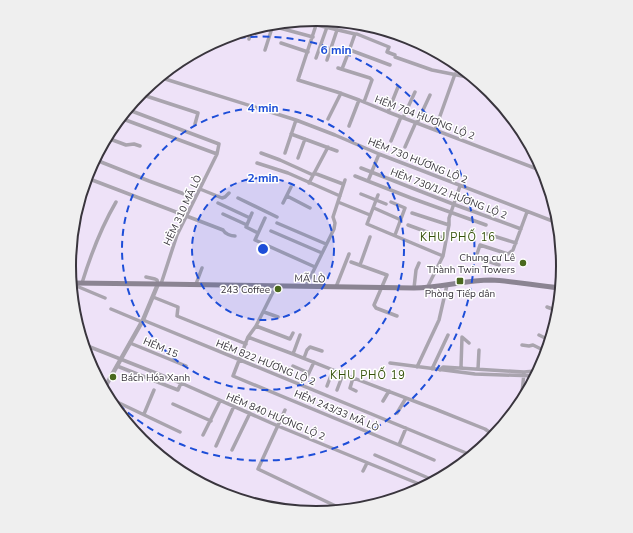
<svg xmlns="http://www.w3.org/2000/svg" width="633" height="533" viewBox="0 0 633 533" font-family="'Nunito Sans',sans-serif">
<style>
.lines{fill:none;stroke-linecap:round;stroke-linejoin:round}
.minor{stroke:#a9a4ae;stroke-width:3.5}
.tertiary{stroke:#a9a4ae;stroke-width:4.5}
.secondary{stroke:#8b8492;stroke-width:5}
.ring{fill:none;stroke:#1d4ed8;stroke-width:2;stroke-dasharray:7 5}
.poi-dot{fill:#49681e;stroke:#fff;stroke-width:1.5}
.labels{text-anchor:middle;stroke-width:3;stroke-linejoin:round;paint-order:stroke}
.street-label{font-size:10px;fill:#39353d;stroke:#fff}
.poi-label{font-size:10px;fill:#39353d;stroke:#fff;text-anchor:end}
.neighbourhood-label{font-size:11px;letter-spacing:1px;fill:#345008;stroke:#fff}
.rim{fill:none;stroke:#39353d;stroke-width:2}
.centre{fill:#1d4ed8;stroke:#fff;stroke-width:2}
.ring-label{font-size:12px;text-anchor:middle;font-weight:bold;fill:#1d4ed8;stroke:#fff;stroke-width:3;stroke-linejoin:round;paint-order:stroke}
</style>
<rect width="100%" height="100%" fill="#eee2f8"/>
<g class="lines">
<path class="minor" d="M318 19 298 80 337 92 359 100 388 112 545 172
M308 21 318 23
M317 25 355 34H357L389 47 387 52 395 55V57L432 70 472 78
M276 27 313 37
M389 33 417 42
M249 39 251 32
M281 43 308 52
M265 50 272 28
M350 50 390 65
M316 58 327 27
M327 60 337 30
M338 68 370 78 372 80 364 102
M342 69 349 51 355 34
M162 78 296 120 335 135 379 154 555 222
M140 94 198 113 195 124
M129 110 219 144 217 154 177 235 161 284
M388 112 398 87
M403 118 415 92
M123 119 217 154
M328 119 341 93
M417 123 430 95
M349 126 359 100
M435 130 455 74
M291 134 337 151
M110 139 126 145 134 144 140 146
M391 141 401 117
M405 147 416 122
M261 153 280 160 313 175
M285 153 296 120
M298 158 305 139
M96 160 149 181 195 198
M257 163 288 173 340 196
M361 168 453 204 521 229
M314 173 343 184
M355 176 411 198 486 225
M87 178 223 230C225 234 231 236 235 236
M368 181 379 154
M309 183 328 147
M200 189 222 198 225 197 229 193
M361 194 386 204
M378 195 367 224 443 256 427 288
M287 196 310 208
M238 198 277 217
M338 202 370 215
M391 202 405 208 395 235
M218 203 250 218
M283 203 291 187
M374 208 401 220
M252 213 246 227 258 233
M412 213 449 225
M223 214 247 225
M265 218 255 240 315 267
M277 223 326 244
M408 225 446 239
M271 231 322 253
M484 233 516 243
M443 256 449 225V218L460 186
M351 262 387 275 374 305 376 308 397 316
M360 265 370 237
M499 265 476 257 480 245 508 254 513 250 527 212
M146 277 155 279 157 280 158 284
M73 283 74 285 105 298
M82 283C90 257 102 226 116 202
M196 284 202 268
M276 286 256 326 248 337 233 376 399 445 434 460
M306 286 334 229 335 223 333 217 345 180
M336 287 349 254
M414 288 416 270 419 263
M153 297 178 307 177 316 246 344
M547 307 555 310
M111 309 142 322
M264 312 278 317
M143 320 471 455
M256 326 290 339 293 333
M539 335 549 340
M248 337 293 354 343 374 435 409 485 429 495 436
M130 343 186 366
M85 345 181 383 278 426 424 486
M522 345 529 346 533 345 547 352
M293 354 300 335
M304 358 307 350 310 347 322 351
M390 363 475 374 535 376
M117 366 178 390 181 383
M293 366 309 373
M417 367 439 320 447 285
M461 367 462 337 469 343
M432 369 448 335
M478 369 479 350
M440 370 443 367 524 372 535 371 538 372
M307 377 314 362
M353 378 350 388 356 391
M327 386 333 370
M337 390 343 374
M522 393 524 373
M115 401 180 432
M383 401 389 391
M173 404 211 421
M285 410 258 469 342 509
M397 413 406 398
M144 414 154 390
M203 435 220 401
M399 445 406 428
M216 446 234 406
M232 450 250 413
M375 455 433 480
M183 469 244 500
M363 471 367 463"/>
<path class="tertiary" d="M105 387 143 320 158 284"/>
<path class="secondary" d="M72 283 158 284 414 288C440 288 465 280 491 280 514 281 537 286 560 288"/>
</g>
<circle cx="263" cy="249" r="71" fill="#1d4ed8" fill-opacity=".12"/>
<g class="ring">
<circle cx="263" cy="249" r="71"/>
<circle cx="263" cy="249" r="141"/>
<path d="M215 42A212 212 0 1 1 113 399"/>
</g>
<g class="poi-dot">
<circle cx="523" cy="263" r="4"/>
<rect x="456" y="277" width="8" height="8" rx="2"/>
<circle cx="278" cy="289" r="4"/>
<circle cx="113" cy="377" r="4"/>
</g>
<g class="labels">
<g class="street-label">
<text transform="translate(425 117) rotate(21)" y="4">HẺM 704 HƯƠNG LỘ 2</text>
<text transform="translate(418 160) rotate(22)" y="4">HẺM 730 HƯƠNG LỘ 2</text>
<text transform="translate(449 193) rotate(21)" y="4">HẺM 730/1/2 HƯƠNG LỘ 2</text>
<text transform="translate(182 210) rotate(-65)" y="4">HẺM 310 MÃ LÒ</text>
<text transform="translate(310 278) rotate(2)" y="4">MÃ LÒ</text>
<text transform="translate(161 347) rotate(23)" y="4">HẺM 15</text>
<text transform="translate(266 362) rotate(22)" y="4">HẺM 822 HƯƠNG LỘ 2</text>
<text transform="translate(337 410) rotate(23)" y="4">HẺM 243/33 MÃ LÒ</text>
<text transform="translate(276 416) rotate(23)" y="4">HẺM 840 HƯƠNG LỘ 2</text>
</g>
<g class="poi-label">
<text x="515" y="261">Chung cư Lê<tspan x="515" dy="12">Thành Twin Towers</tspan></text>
<text x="270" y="293">243 Coffee</text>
<text x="460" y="297" text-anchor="middle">Phòng Tiếp dân</text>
<text x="121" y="381" text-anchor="start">Bách Hóa Xanh</text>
</g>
<g class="neighbourhood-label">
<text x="458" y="241">KHU PHỐ 16</text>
<text x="368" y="379">KHU PHỐ 19</text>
</g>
</g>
<path d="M0 0H633V533H0ZM76 266a240 240 0 1 1 480 0a240 240 0 1 1-480 0Z" fill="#efefef" fill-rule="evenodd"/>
<path class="rim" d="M76 266a240 240 0 1 1 480 0a240 240 0 1 1-480 0Z"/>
<circle cx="263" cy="249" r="6" class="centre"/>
<g class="ring-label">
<text x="336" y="54">6 min</text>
<text x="263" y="112">4 min</text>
<text x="263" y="182">2 min</text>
</g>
</svg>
